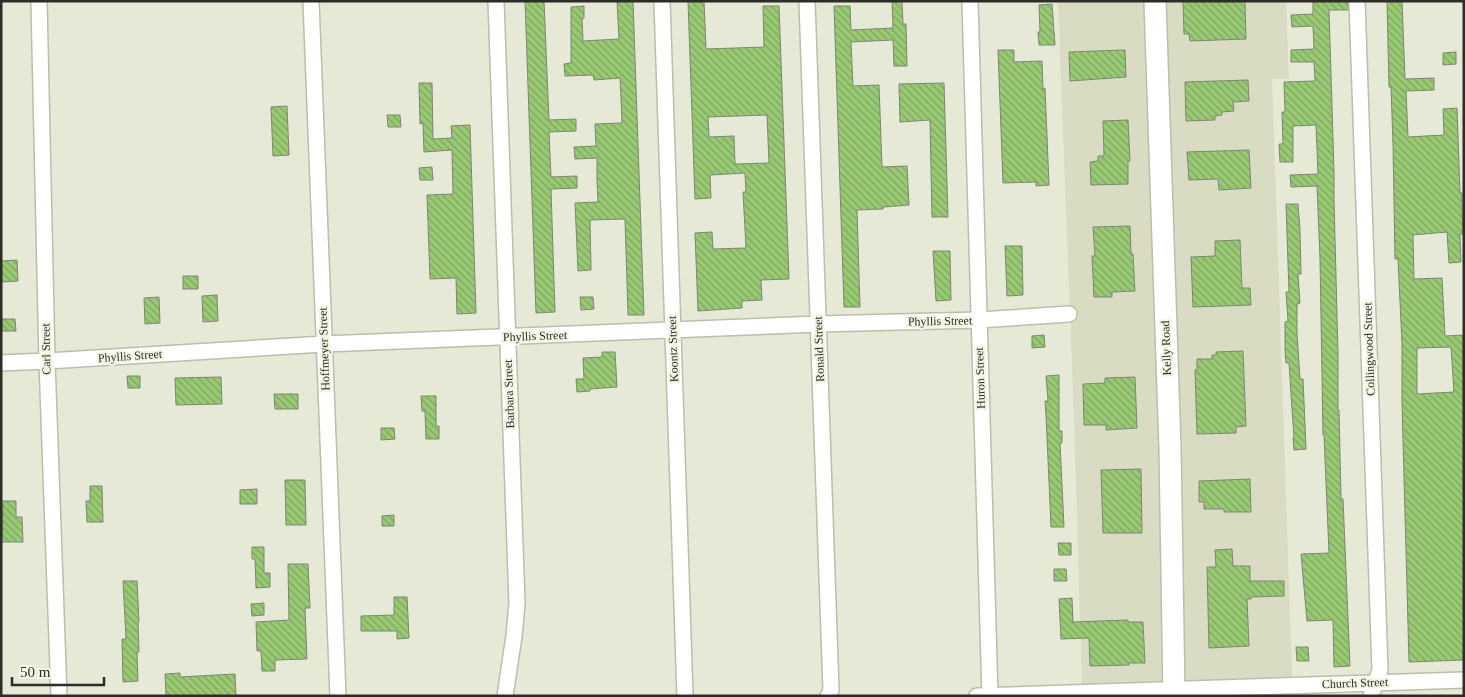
<svg xmlns="http://www.w3.org/2000/svg" width="1465" height="697" viewBox="0 0 1465 697" font-family="'Times New Roman',serif">
<style>
.built{fill:#d9dcc3}
.building{fill:url(#building-back-hatch);stroke:#7d8677;fill-rule:evenodd}
.lines{fill:none;stroke-linecap:round;stroke-linejoin:round}
.street-casing{stroke:#bbbeab;stroke-width:18}
.secondary-casing{stroke:#bbbeab;stroke-width:24}
.street{stroke:#fff;stroke-width:15}
.secondary{stroke:#fff;stroke-width:21}
.labels{text-anchor:middle;stroke-width:4.5;stroke-linejoin:round;paint-order:stroke}
.street-label{font-size:12px;fill:#2c2d26;stroke:#f3f6e3}
</style>
<defs>
<pattern id="building-back-hatch" width="6" height="6" patternUnits="userSpaceOnUse" patternTransform="scale(1.25)"><rect width="6" height="6" fill="#99ca73"/><path d="M-1 5l2 2M0 0l6 6M5-1l2 2" fill="none" stroke="#7da45e"/></pattern>
</defs>
<rect width="100%" height="100%" fill="#e6e9d6"/>
<path class="built" d="M1058 1H1286L1289 79H1272L1292 677 1082 684 1074 418Z"/>
<path class="building" d="M525 1H544L549 120 576 119V131L549 132 551 177 577 176V188L551 189 555 312 536 313Z
M617 1H633L644 315H628L625 219 590 220 591 270 578 271 575 203 598 202 597 180V158L575 159 574 147 596 146 595 124 622 123 621 98 620 78 594 80 593 75 565 76 564 64 571 63V7L584 6V18L582 19 583 41 619 39Z
M688 1H704L706 49 764 47 763 6H779L789 279 761 280 762 300 742 301V308L698 311 695 233 712 232 713 249 746 248 743 192H746L745 173 710 175 711 198 695 199ZM767 115 769 163 735 164 734 136 709 137 708 117Z
M892 1H902L903 24H906L907 66H894L893 40 851 42 853 86 879 85 882 167 907 166 909 205 883 207V209L857 210 860 307H844L834 6H850L851 30 893 28Z
M1183 1H1245L1246 39 1190 41 1189 34H1184Z
M1313 1H1348V10H1329L1334 171V200L1338 353V411L1339 410 1341 499H1343L1350 666 1334 667 1333 620 1307 621 1301 554 1329 553 1324 435H1323L1320 258 1317 186 1291 187 1290 175 1318 174 1316 125 1293 126V162H1280L1279 144H1283L1282 112H1285L1284 82 1315 81 1314 62H1291V50L1314 49 1313 26 1292 27 1291 15 1313 14Z
M1387 1H1402L1405 79 1434 78V90L1406 91 1408 137 1444 135 1443 109 1457 108 1460 193H1462V205L1463 234H1460L1461 262 1449 263 1447 232 1413 235 1414 279 1442 278 1445 336 1463 335 1464 660 1409 662 1402 402V344L1398 259H1395L1393 144 1391 87H1389ZM1451 347 1454 392 1417 394V348Z
M1052 4 1055 45H1039L1038 32H1040L1039 5Z
M998 50H1014V62L1042 61 1043 89 1045 88 1049 185 1036 186V182L1003 183Z
M1125 50 1126 77 1070 81 1069 52Z
M1456 52V64L1443 65V53Z
M1248 80 1249 101 1233 102 1234 111 1222 112V115L1215 116V120L1186 121 1185 82Z
M419 83H432L433 139 452 138 451 126 470 125 476 313 457 314 456 278 430 279 427 195 453 194 452 150 424 152 423 123 420 124Z
M944 83 948 217H932L930 120 900 122 899 84Z
M287 106 289 155 273 156 271 107Z
M387 115H400L401 127H388Z
M1128 120 1130 161H1128V184L1091 185 1090 162 1098 161V156H1104L1103 121Z
M1249 150 1251 188 1219 190 1218 179 1189 180 1187 152Z
M432 167 433 180H420L419 168Z
M1286 204H1298L1300 230 1301 274H1298L1300 303 1297 304V333L1300 379H1303L1306 449 1294 450 1293 438H1294L1289 363H1286L1285 351V322L1288 321 1286 292H1289Z
M1130 226 1131 254H1133L1135 291 1112 292V297H1094L1092 256H1095L1093 227Z
M1240 240 1242 288H1250L1251 305 1193 307 1191 257 1215 256V241Z
M1005 246H1022L1023 295 1007 296Z
M933 251H950L951 300 936 301Z
M17 260 18 281 1 282V261Z
M183 276H198V289H183Z
M217 295 218 321 203 322 202 296Z
M159 297 160 323 145 324 144 298Z
M580 297H593L594 309 581 310Z
M2 319H15L16 331H2Z
M1044 335 1045 347 1032 348V336Z
M1243 351 1246 426 1236 427V433L1197 434 1195 370H1197V359H1212V355H1216V352Z
M602 352H615L617 387 590 389V391L577 392 576 379H584L583 358 602 357Z
M1059 375V431H1062V443H1060L1064 527H1051L1046 415 1045 401H1048L1046 376Z
M127 376H140V388H128Z
M221 377 222 404 176 405 175 378Z
M1135 377 1137 428 1106 430V425H1084L1083 384 1105 383V378Z
M274 394H298V409H275Z
M421 396H436V426H439V439H426L425 411H422Z
M381 428H394L395 439 381 440Z
M1141 469 1142 533H1103L1101 470Z
M1250 479 1251 512H1224V509H1204V502H1199V481Z
M285 480H305L306 525H286Z
M90 486H102L103 522H87L86 501H90Z
M257 489V504H240V490Z
M3 501H16V517H22L23 542H2Z
M394 515V526H382V516Z
M1058 543H1071V555H1059Z
M252 547H264V573H270V587L256 588 255 559H252Z
M1232 549 1233 566H1250V581H1284V596L1251 597V599H1247L1249 646 1209 648 1207 567H1216L1215 550Z
M288 564H308L310 608H305L307 659 275 660V671H262L261 651H257L256 622 289 620Z
M1054 569H1066L1067 581H1054Z
M123 581H137L139 622H138L139 652H137L138 681 123 682 122 639H126Z
M394 597H407L409 638 397 639V631H361V616L394 615Z
M1072 598 1073 622 1128 620V622H1143L1145 663H1129V665L1090 666 1089 638 1061 639 1059 599Z
M264 603V615L252 616 251 604Z
M1296 647H1308L1309 661H1297Z
M180 673V677L235 674 236 696H166L165 674Z"/>
<g class="lines">
<defs>
<path id="street" d="M39 1 47 361 59 696
M311 1 338 696
M496 1 517 603 514 636 505 696
M662 1 685 696
M807 1 831 690 828 696
M970 1 990 696
M1357 1 1380 670 1371 696
M1 363 47 361 324 344 818 324 979 320 1069 314
M977 696 1464 680"/>
<path id="secondary" d="M1155 1 1170 448 1174 696"/>
</defs>
<use href="#street" class="street-casing"/>
<use href="#secondary" class="secondary-casing"/>
<use href="#street" class="street"/>
<use href="#secondary" class="secondary"/>
</g>
<g class="labels">
<g class="street-label">
<text transform="translate(940 321) rotate(-1)" y="4">Phyllis Street</text>
<text transform="translate(535 336) rotate(-2)" y="4">Phyllis Street</text>
<text transform="translate(1166 348) rotate(-92)" y="4">Kelly Road</text>
<text transform="translate(46 349) rotate(-91)" y="4">Carl Street</text>
<text transform="translate(324 349) rotate(-92)" y="4">Hoffmeyer Street</text>
<text transform="translate(673 349) rotate(-92)" y="4">Koontz Street</text>
<text transform="translate(819 349) rotate(-92)" y="4">Ronald Street</text>
<text transform="translate(1369 349) rotate(-92)" y="4">Collingwood Street</text>
<text transform="translate(130 356) rotate(-4)" y="4">Phyllis Street</text>
<text transform="translate(980 378) rotate(-92)" y="4">Huron Street</text>
<text transform="translate(509 394) rotate(-92)" y="4">Barbara Street</text>
<text transform="translate(1355 683) rotate(-2)" y="4">Church Street</text>
</g>
</g>
<rect width="1465" height="697" fill="none" stroke="#2c2d26" stroke-width="5"/>
<path d="M12 677v8h92v-8" fill="none" stroke="#2c2d26" stroke-width="2.5"/>
<text x="20" y="677" font-size="15" fill="#2c2d26" stroke="#f3f6e3" stroke-width="4" paint-order="stroke">50 m</text>
</svg>
